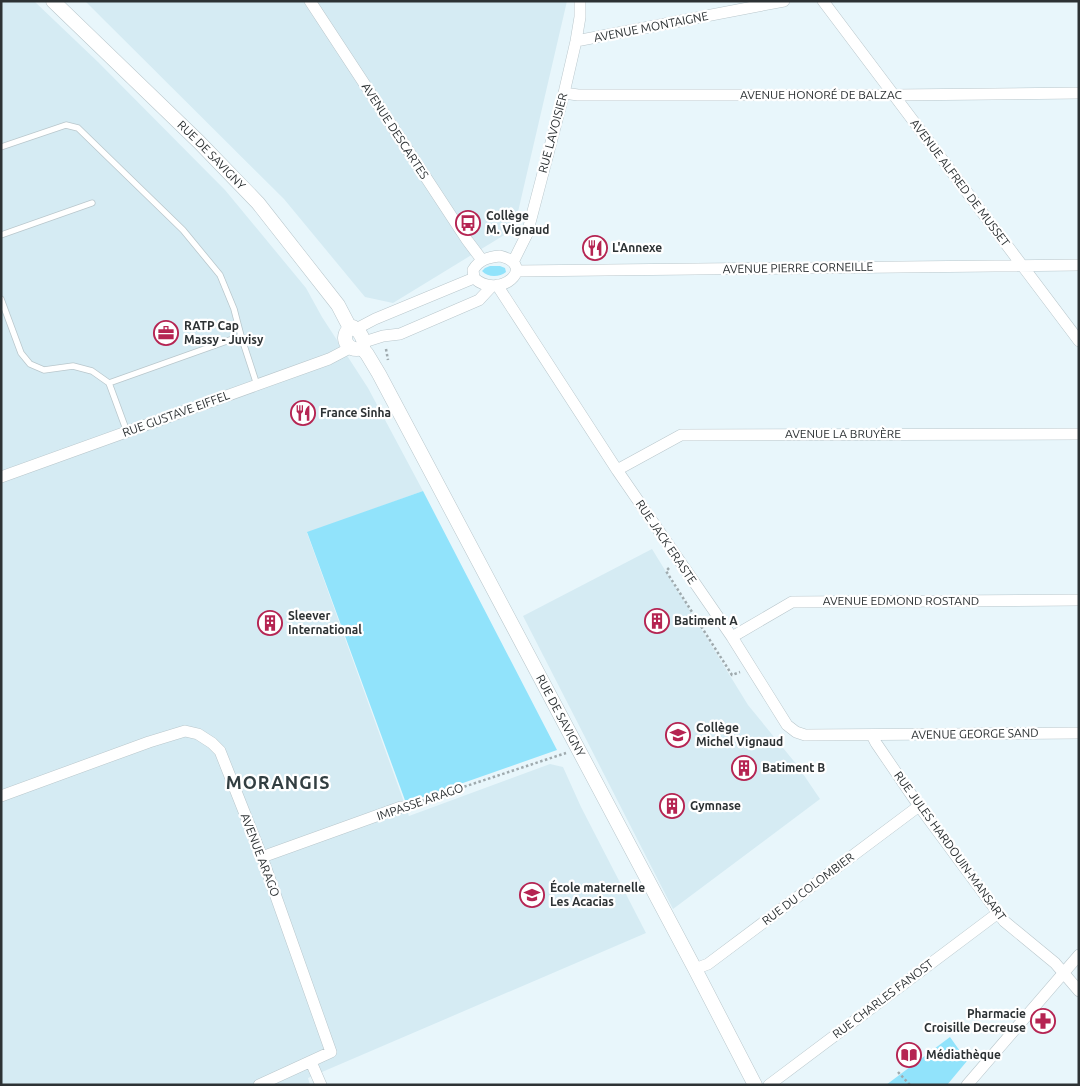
<svg xmlns="http://www.w3.org/2000/svg" width="1080" height="1086" viewBox="0 0 1080 1086" font-family="Ubuntu,sans-serif">
<style>
.built{fill:#d5ebf3}
.green{fill:#91e3fb}
.lines{fill:none;stroke-linecap:round;stroke-linejoin:round}
.service-casing{stroke:#b9c7cc;stroke-width:7}
.minor-casing{stroke:#b9c7cc;stroke-width:12}
.tertiary-casing{stroke:#b9c7cc;stroke-width:15}
.path{stroke:#9faaae;stroke-width:2.5;stroke-dasharray:2.5 2.5;stroke-linecap:butt}
.service{stroke:#fff;stroke-width:5.5}
.minor{stroke:#fff;stroke-width:11}
.tertiary{stroke:#fff;stroke-width:14}
.labels{text-anchor:middle;stroke-width:4.5;stroke-linejoin:round;paint-order:stroke}
.street-label{font-size:12px;fill:#2d3234;stroke:#fff}
.poi-label{font-size:12px;font-weight:bold;fill:#2d3234;stroke:#fff;text-anchor:start}
.district-label{font-size:18px;font-weight:bold;letter-spacing:1px;fill:#323e41;stroke:#fff}
</style>
<rect width="100%" height="100%" fill="#e8f6fb"/>
<path class="built" d="M1 1H34L98 62 225 190 306 288 322 317 368 388 423 491 307 533 409 816 550 764 563 767 581 807 646 933 308 1078 310 1085H1Z
M85 1H567L514 229 393 303 365 297 284 199Z
M652 549 748 705 797 765 820 799 673 909 523 616Z"/>
<path class="green" d="M490 266H500L505 268 506 272C500 277 488 278 482 271L485 268Z
M423 491 557 750 406 803 307 532Z
M950 1037 967 1061 947 1085H886Z"/>
<g class="lines">
<defs>
<path id="service" d="M1 147 66 125 78 128 183 230 220 275 234 309 241 336 257 385
M1 235 92 203
M1 299 21 353 30 364 44 370 73 366 92 371 109 383 127 432
M109 383 241 336"/>
<path id="minor" d="M310 1 467 240 482 260
M823 1 1079 341
M576 41 784 1
M564 93 578 95H894L1079 93
M500 256C539 266 499 301 474 278L473 270C479 260 488 257 500 256Z
M513 262 527 234 564 93 576 41 580 17V1
M516 271 1079 265
M497 285 617 470 732 637 787 725 796 732 805 735 1079 733
M356 329 375 319 474 278
M364 342 383 336 400 334 479 300 492 286
M617 470 681 435 1079 434
M1 477 329 359 350 348
M732 637 792 602 1079 600
M872 735 876 743 919 806 1004 921 1055 963 1079 991
M1 796 149 742 185 731 198 734 212 743 220 751 262 857 331 1052 259 1085
M262 857 401 807
M695 969 708 964 919 806
M311 1062 321 1085
M769 1085 998 913
M967 1085 1079 955"/>
<g id="tertiary">
<path id="s1" d="M53 1 199 142 258 203 338 305 350 328"/>
<path d="M353 327C359 330 362 336 364 342L362 348C346 354 338 333 353 327Z"/>
<path id="s2" d="M362 348 367 354 379 374 695 969 755 1085"/>
</g>
</defs>
<use href="#service" class="service-casing"/>
<use href="#minor" class="minor-casing"/>
<use href="#tertiary" class="tertiary-casing"/>
<path class="path" d="M386 349 388 360
M669 568 666 571 732 675 740 672
M412 804 566 753
M898 1072 910 1085"/>
<use href="#service" class="service"/>
<use href="#minor" class="minor"/>
<use href="#tertiary" class="tertiary"/>
</g>
<defs>
<symbol id="bus-ring" viewBox="-11 -11 22 22"><circle r="9.5" fill="#fff" stroke="#b52452" stroke-width="1.5"/><path d="M-5-6H5V4H4V6H2V4H-2V6H-4V4H-5ZM-3.5-4V0h7V-4ZM-3.5 1.2v1.5H-2V1.2ZM2 1.2v1.5H3.5V1.2Z" fill="#b52452"/></symbol>
<symbol id="restaurant-ring" viewBox="-11 -11 22 22"><circle r="9.5" fill="#fff" stroke="#b52452" stroke-width="1.5"/><path d="M-5-6h1v4h1v-4h1v4h1v-4h1v5L-1.5 .5V6h-2V.5L-5-1ZM5-6V6H3V1.5H1.5Q1.5-4 5-6Z" fill="#b52452"/></symbol>
<symbol id="office-ring" viewBox="-11 -11 22 22"><circle r="9.5" fill="#fff" stroke="#b52452" stroke-width="1.5"/><path d="M-6-3h4V-5.5h4V-3h4V5H-6ZM-1-4.5V-3h2v-1.5ZM-6 0V1H6V0Z" fill="#b52452"/></symbol>
<symbol id="building-ring" viewBox="-11 -11 22 22"><circle r="9.5" fill="#fff" stroke="#b52452" stroke-width="1.5"/><path d="M-4-6H4V6H1V3H-1V6H-4ZM-2.5-4.3h1.7v1.8h-1.7ZM.8-4.3h1.7v1.8H.8ZM-2.5-1h1.7V.8h-1.7ZM.8-1h1.7V.8H.8Z" fill="#b52452"/></symbol>
<symbol id="school-ring" viewBox="-11 -11 22 22"><circle r="9.5" fill="#fff" stroke="#b52452" stroke-width="1.5"/><path d="M0-5L7-2L0 1L-7-2ZM-4 1L0 2.5L4 1V4Q0 6-4 4Z" fill="#b52452"/></symbol>
<symbol id="pharmacy-ring" viewBox="-11 -11 22 22"><circle r="9.5" fill="#fff" stroke="#b52452" stroke-width="1.5"/><path d="M-2-6h4v4h4v4h-4v4h-4v-4h-4v-4h4Z" fill="#b52452"/></symbol>
<symbol id="library-ring" viewBox="-11 -11 22 22"><circle r="9.5" fill="#fff" stroke="#b52452" stroke-width="1.5"/><path d="M-6-4Q-3-5.5-.7-3.5V5Q-3 3-6 4ZM6-4Q3-5.5 .7-3.5V5Q3 3 6 4Z" fill="#b52452"/></symbol>
</defs>
<g fill-rule="evenodd">
<use href="#bus-ring" x="454" y="209" width="28" height="28"/>
<use href="#restaurant-ring" x="581" y="234" width="28" height="28"/>
<use href="#office-ring" x="152" y="319" width="28" height="28"/>
<use href="#restaurant-ring" x="289" y="399" width="28" height="28"/>
<use href="#building-ring" x="643" y="607" width="28" height="28"/>
<use href="#building-ring" x="256" y="609" width="28" height="28"/>
<use href="#school-ring" x="664" y="721" width="28" height="28"/>
<use href="#building-ring" x="730" y="754" width="28" height="28"/>
<use href="#building-ring" x="658" y="792" width="28" height="28"/>
<use href="#school-ring" x="518" y="881" width="28" height="28"/>
<use href="#pharmacy-ring" x="1029" y="1007" width="28" height="28"/>
<use href="#library-ring" x="895" y="1041" width="28" height="28"/>
</g>
<g class="labels">
<g class="street-label">
<text transform="translate(651 27) rotate(-11)" y="4">AVENUE MONTAIGNE</text>
<text x="821" y="99">AVENUE HONORÉ DE BALZAC</text>
<text transform="translate(395 131) rotate(57)" y="4">AVENUE DESCARTES</text>
<text transform="translate(553 133) rotate(-75)" y="4">RUE LAVOISIER</text>
<text dy="4" stroke="none"><textPath href="#s1" startOffset="221">RUE DE SAVIGNY</textPath></text>
<text transform="translate(960 183) rotate(53)" y="4">AVENUE ALFRED DE MUSSET</text>
<text transform="translate(798 268) rotate(-1)" y="4">AVENUE PIERRE CORNEILLE</text>
<text transform="translate(176 414) rotate(-20)" y="4">RUE GUSTAVE EIFFEL</text>
<text x="843" y="438">AVENUE LA BRUYÈRE</text>
<text transform="translate(666 542) rotate(56)" y="4">RUE JACK ERASTE</text>
<text x="901" y="605">AVENUE EDMOND ROSTAND</text>
<text dy="4" stroke="none"><textPath href="#s2" startOffset="418">RUE DE SAVIGNY</textPath></text>
<text transform="translate(975 734) rotate(-1)" y="4">AVENUE GEORGE SAND</text>
<text transform="translate(420 802) rotate(-19)" y="4">IMPASSE ARAGO</text>
<text transform="translate(950 846) rotate(54)" y="4">RUE JULES HARDOUIN-MANSART</text>
<text transform="translate(260 855) rotate(69)" y="4">AVENUE ARAGO</text>
<text transform="translate(808 889) rotate(-37)" y="4">RUE DU COLOMBIER</text>
<text transform="translate(883 999) rotate(-37)" y="4">RUE CHARLES FANOST</text>
</g>
<g class="poi-label">
<text x="486" y="220">Collège<tspan x="486" dy="14">M. Vignaud</tspan></text>
<text x="612" y="252">L'Annexe</text>
<text x="184" y="330">RATP Cap<tspan x="184" dy="14">Massy - Juvisy</tspan></text>
<text x="320" y="417">France Sinha</text>
<text x="288" y="620">Sleever<tspan x="288" dy="14">International</tspan></text>
<text x="674" y="625">Batiment A</text>
<text x="696" y="732">Collège<tspan x="696" dy="14">Michel Vignaud</tspan></text>
<text x="762" y="772">Batiment B</text>
<text x="690" y="810">Gymnase</text>
<text x="550" y="892">École maternelle<tspan x="550" dy="14">Les Acacias</tspan></text>
<text x="1026" y="1018" text-anchor="end">Pharmacie<tspan x="1026" dy="14">Croisille Decreuse</tspan></text>
<text x="926" y="1059">Médiathèque</text>
</g>
<g class="district-label">
<text x="278" y="789">MORANGIS</text>
</g>
</g>
<rect width="1080" height="1086" fill="none" stroke="#2d3234" stroke-width="5"/>
</svg>
